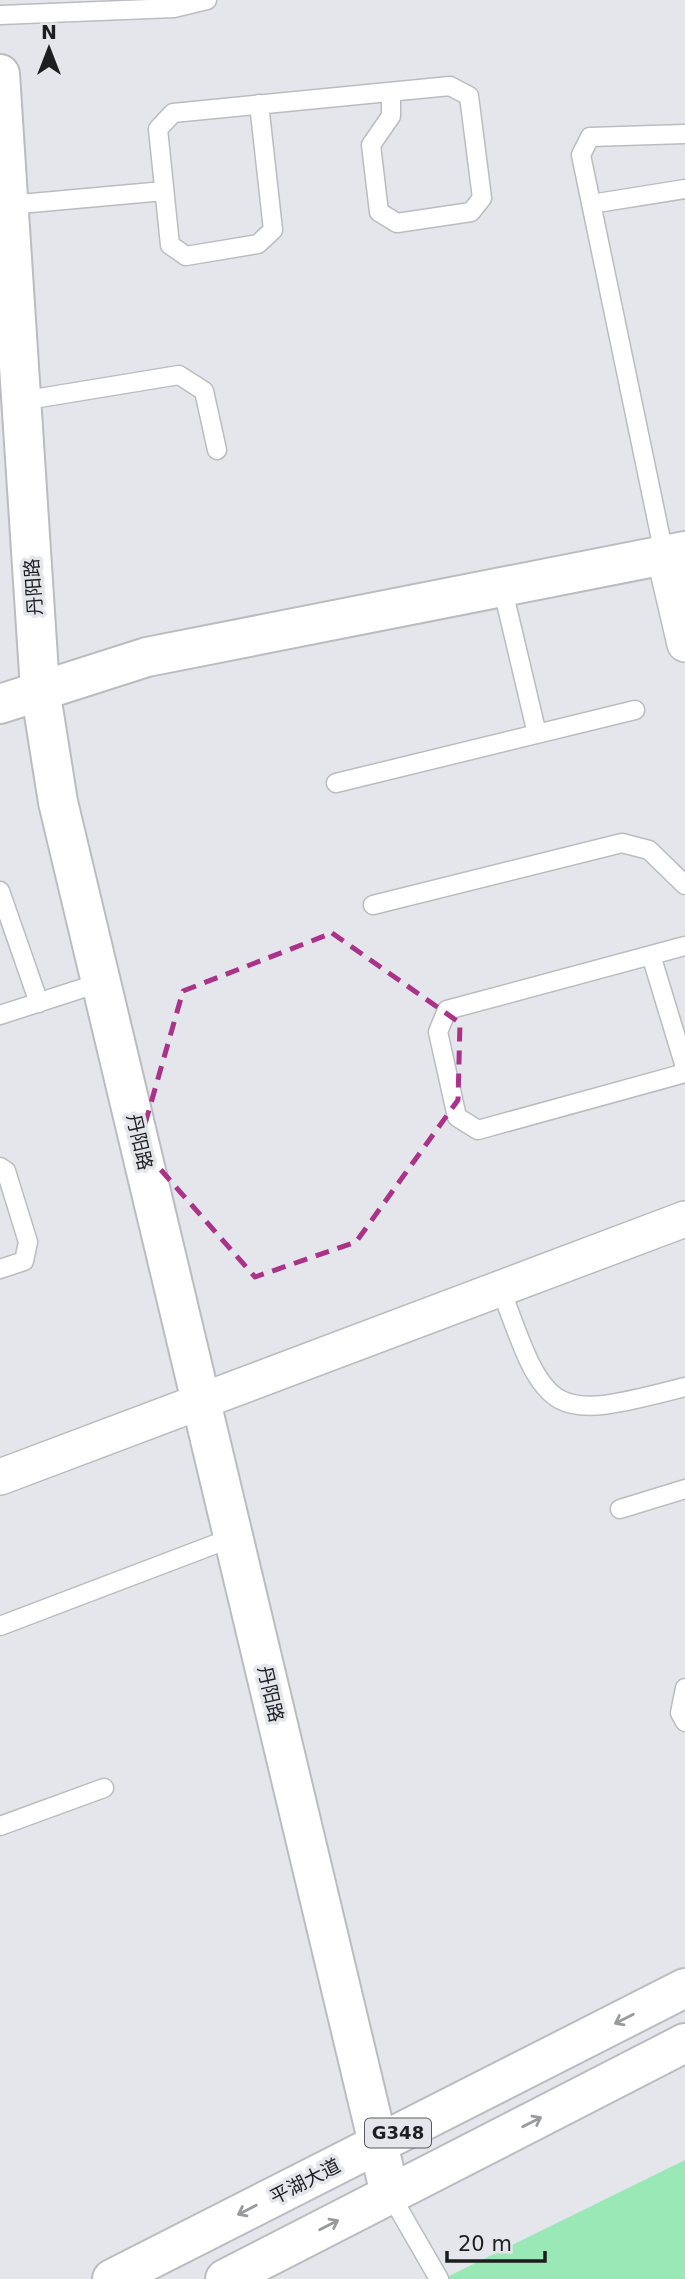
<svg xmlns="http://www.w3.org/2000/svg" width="685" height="2279" viewBox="0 0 685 2279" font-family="'DejaVu Sans','Noto Sans SC',sans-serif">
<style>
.green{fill:#9be8b7}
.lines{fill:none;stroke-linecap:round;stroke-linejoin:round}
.lane-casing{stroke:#babcc1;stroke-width:21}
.street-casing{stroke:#babcc1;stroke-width:38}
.secondary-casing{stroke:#babcc1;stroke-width:42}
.highway-casing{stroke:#babcc1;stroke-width:42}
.lane{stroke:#fff;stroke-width:18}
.street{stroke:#fff;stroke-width:35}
.secondary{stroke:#fff;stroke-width:38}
.highway{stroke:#fff;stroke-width:38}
.oneway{stroke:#999a9b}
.marked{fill:none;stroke:#aa3288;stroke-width:5;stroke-dasharray:14 9;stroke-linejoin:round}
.labels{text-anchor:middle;stroke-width:7;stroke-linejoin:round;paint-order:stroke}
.shield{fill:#e4e6eb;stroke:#595a5d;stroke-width:2}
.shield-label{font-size:18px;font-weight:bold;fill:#1d1e20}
.street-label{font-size:19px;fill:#1d1e20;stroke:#e4e6eb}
</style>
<rect width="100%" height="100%" fill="#e4e6eb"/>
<path class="green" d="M685 2160V2279H443Z"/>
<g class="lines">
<defs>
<path id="lane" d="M0 15 174 8 207 0
M259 104 273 230 258 244 186 256 170 245 158 129 173 113 450 86 469 96 482 198 471 212 397 223 379 212 371 145 391 116V92
M591 204 685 189
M9 205 164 191
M21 401 179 375 204 391 217 450
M664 554 581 155 590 137 685 134
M502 586 537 734
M336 783 635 710
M0 891 39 1003
M373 905 622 843 649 850 685 885
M685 946 447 1010 438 1032 457 1117 478 1130 685 1073
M651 955 685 1067
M0 1015 102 982
M0 1167 6 1171 28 1242 24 1261 0 1269
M501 1289C547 1418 551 1422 685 1387
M620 1509 685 1489
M0 1626 234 1537
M685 1688 680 1713 685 1722
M0 1826 104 1788
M390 2194 439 2279"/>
<path id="street" d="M664 554 685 644
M0 1477 685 1219"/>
<path id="secondary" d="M0 74 40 689 58 802 390 2194
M0 704 147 657 685 551"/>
<path id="highway" d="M112 2279 685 1988
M225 2279 685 2043"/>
</defs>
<use href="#lane" class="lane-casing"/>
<use href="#street" class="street-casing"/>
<use href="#secondary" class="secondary-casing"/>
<use href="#highway" class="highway-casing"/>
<use href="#lane" class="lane"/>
<use href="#street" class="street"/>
<use href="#secondary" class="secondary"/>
<use href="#highway" class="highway"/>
</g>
<defs><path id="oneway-shaft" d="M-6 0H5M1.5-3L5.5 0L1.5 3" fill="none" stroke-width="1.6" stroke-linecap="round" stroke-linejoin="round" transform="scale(1.75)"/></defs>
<g class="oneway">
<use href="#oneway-shaft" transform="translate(624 2019) rotate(153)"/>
<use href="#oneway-shaft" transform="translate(532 2122) rotate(-27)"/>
<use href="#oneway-shaft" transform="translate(247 2210) rotate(153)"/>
<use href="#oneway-shaft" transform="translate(329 2225) rotate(-27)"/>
</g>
<path class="marked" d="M332 933 460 1023 458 1100 356 1242 255 1277 139 1145 183 991Z"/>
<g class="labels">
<rect class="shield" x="365" y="2118.5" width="66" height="29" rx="5"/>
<g class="shield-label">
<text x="398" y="2139">G348</text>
</g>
<g class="street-label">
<text transform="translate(33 587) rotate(-94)" y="7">丹阳路</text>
<text transform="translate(140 1142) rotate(77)" y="7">丹阳路</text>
<text transform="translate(271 1694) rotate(77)" y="7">丹阳路</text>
<text transform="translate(305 2181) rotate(-27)" y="7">平湖大道</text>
</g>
</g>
<g transform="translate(49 49)" stroke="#e4e6eb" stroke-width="5" paint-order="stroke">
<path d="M0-5L12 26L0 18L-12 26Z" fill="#1d1e20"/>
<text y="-10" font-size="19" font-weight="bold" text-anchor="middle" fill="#1d1e20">N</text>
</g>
<path d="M447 2251v10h98v-10" fill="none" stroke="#1d1e20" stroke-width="3.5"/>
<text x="458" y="2251" font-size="21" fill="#1d1e20" stroke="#e4e6eb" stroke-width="5" paint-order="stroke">20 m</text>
</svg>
